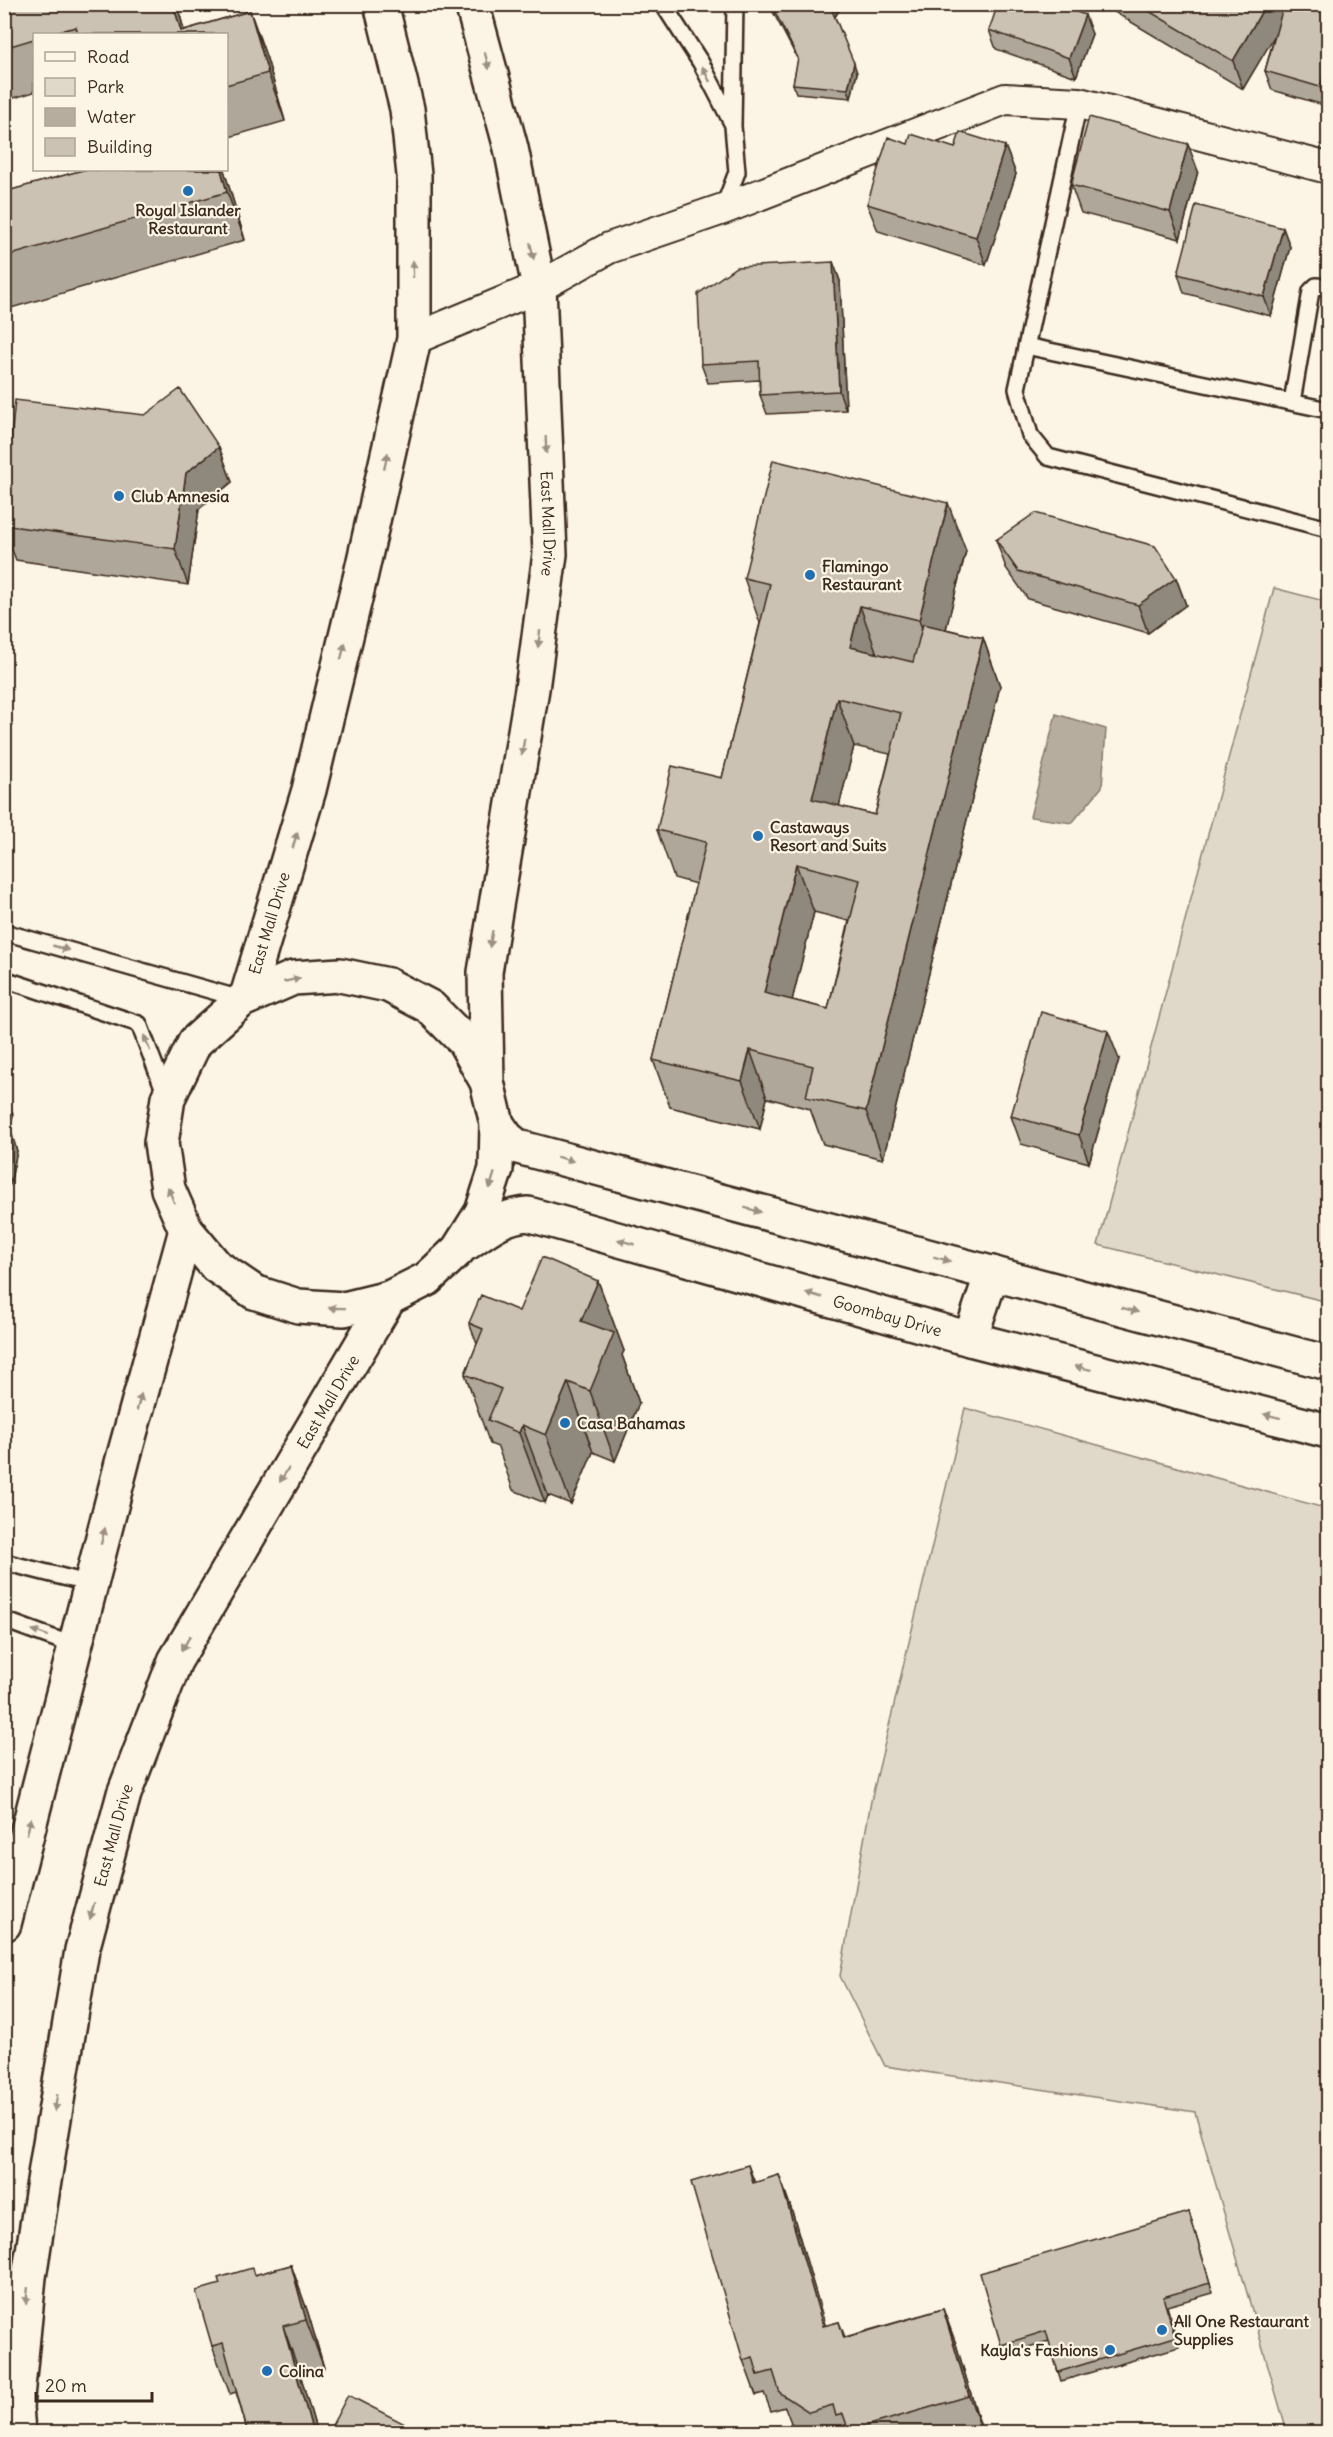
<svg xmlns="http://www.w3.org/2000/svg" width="1333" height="2437" viewBox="0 0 1333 2437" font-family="Delius,sans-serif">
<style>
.green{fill:#e0d8c8;stroke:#8e8173;stroke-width:1.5}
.water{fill:#b7ad9e;stroke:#85796b;stroke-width:1.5}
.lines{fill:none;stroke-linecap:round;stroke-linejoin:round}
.service-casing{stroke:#3b2a1e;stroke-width:20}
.minor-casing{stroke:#3b2a1e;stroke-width:34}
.primary-casing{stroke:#3b2a1e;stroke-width:38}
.service{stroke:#fcf5e5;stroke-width:15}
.minor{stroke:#fcf5e5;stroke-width:30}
.primary{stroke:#fcf5e5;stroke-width:33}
.wall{fill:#afa79a;stroke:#3b2a1e;stroke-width:1.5;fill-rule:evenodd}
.shaded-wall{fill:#8f887d;stroke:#3b2a1e;stroke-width:1.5}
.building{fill:#ccc2b3;stroke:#3b2a1e;stroke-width:1.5;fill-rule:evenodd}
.oneway{fill:#9c9082}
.poi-dot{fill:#1f6fb2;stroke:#fcf5e5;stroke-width:2}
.labels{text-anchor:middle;stroke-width:4.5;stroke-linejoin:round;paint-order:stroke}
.poi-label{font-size:16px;font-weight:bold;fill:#3b2a1e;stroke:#fcf5e5;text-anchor:start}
.street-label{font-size:16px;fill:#3b2a1e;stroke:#fcf5e5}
</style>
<rect width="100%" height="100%" fill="#fcf5e5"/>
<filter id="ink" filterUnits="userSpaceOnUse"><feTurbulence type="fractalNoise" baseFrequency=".0167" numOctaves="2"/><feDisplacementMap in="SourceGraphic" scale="12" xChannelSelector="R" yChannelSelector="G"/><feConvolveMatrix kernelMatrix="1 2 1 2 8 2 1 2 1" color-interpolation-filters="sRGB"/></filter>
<g filter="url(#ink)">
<path class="green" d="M1274 588 1328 602V1302L1098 1245Z
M965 1408 1328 1509V2432H1287L1195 2112 885 2066 840 1976 871 1801Z"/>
<path class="water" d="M1056 714 1106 729 1102 787 1072 823 1030 817Z"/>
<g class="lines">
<defs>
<path id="service" d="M663 4 701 63 732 123
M1079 103 1017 389 1030 435 1048 457 1328 529
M723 209 737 172 733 126 735 4
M1026 346 1328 410
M1292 402 1311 291 1316 286 1328 287
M4 932 241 999
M4 979 139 1024 166 1095
M4 1562 91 1584
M4 1620 75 1646"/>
<path id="minor" d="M414 339 539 287 609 248 723 209 1005 99 1079 103 1328 168"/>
<g id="primary">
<path id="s1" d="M472 4 511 148 539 287 550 554 532 689 485 972 487 1082 497 1124 496 1169 482 1212 458 1250 427 1279 389 1298 344 1309 298 1306 254 1292 216 1266 186 1230 168 1189 161 1143 168 1098 195 1042 242 1000 293 978 340 975 388 985 430 1007 464 1041 487 1082"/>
<path id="s2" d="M247 996 309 790 361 574 414 339V175L407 109 381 4"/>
<path d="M497 1124 507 1138 518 1147 1328 1363"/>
<path id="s3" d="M467 1243C488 1228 503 1216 528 1214L970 1339 1328 1431"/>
<path d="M970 1339 992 1273"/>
<path d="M4 1924 123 1459 186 1230"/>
<path id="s4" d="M18 2432 16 2407 29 2277 49 2149 82 1950 124 1794 175 1661 389 1298"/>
</g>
</defs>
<use href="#service" class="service-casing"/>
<use href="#minor" class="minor-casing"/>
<use href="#primary" class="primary-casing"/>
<use href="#service" class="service"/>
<use href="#minor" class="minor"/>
<use href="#primary" class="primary"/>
</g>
<path class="wall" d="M4 4H177L184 30 250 11 267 59 285 121 226 138V34H34V92L4 101Z
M770 4H843L835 17 857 73 851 98 796 93 793 84 798 60 773 12Z
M1101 4H1278L1281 13 1329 6V101L1327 106 1272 90 1265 71 1275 33 1243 89Z
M989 30 1092 34 1076 77 996 49Z
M908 144 955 148 1005 146 1016 174 986 265 878 231 867 204Z
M83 170H224L245 240 4 310V192Z
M1198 171 1180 239 1081 213 1071 185Z
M1283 228 1290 247 1271 316 1184 293 1178 274Z
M833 262 840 281 846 410 767 414 760 395 759 380 708 383 701 364Z
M219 447 232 482 199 509 188 585 16 560 4 529V525Z
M996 540 1176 578 1186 605 1148 633 1028 599 1006 568Z
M966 551 946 629 983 638 1000 686 883 1159 823 1144 810 1109 767 1098 760 1129 670 1107 653 1060 696 884 674 878 657 830 722 778 760 623 744 578ZM854 746 890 754 875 815 839 806ZM814 912 849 921 828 1009 792 1000Z
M1119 1059 1089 1163 1021 1144 1011 1116Z
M4 1096H6L13 1115 9 1132H11L17 1151 10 1184 4 1183Z
M598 1281 624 1351 622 1355 639 1403 615 1461 593 1452 571 1504 548 1495 545 1503 513 1490 498 1447 490 1444 465 1374 477 1344 469 1323 519 1311Z
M748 2165 755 2183 779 2175 792 2211 825 2326 839 2322 845 2337 943 2309 956 2344 982 2431 977 2433H799L793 2428 785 2407 771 2411 764 2393 756 2395 743 2360Z
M1189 2212 1213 2293 1167 2306 1179 2347 1061 2381 1049 2341 1005 2354 1001 2345Z
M291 2265 308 2313 324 2368 300 2374 317 2433H248L236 2392 230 2394 212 2346 255 2275Z"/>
<path class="shaded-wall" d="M173 4H177L185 34H182Z
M833 4H843L834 18 831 8Z
M1266 4H1278L1284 20 1243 89 1233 61Z
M250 11 267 59 285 121 268 73Z
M1085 15 1092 34 1076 77 1069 58Z
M1329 58V101L1327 106 1320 87Z
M854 63 857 73 851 98 848 89Z
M1188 144 1198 171 1180 239 1170 212Z
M1005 146 1016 174 986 265 976 237Z
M221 170H224L245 240 227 192Z
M1283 228 1290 247 1271 316 1264 297Z
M833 262 840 281 846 410 839 391Z
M219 447 232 482 199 509 188 585 175 549 186 473Z
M948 503 966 551 936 668 919 620Z
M1176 578 1186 605 1148 633 1138 605Z
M860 606 877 654 850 647Z
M983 638 1000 686 883 1159 866 1111Z
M837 698 854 746 829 847 812 799Z
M796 864 814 912 782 1041 764 993Z
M1108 1031 1119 1059 1089 1163 1079 1135Z
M750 1050 767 1098 760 1129 742 1081Z
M6 1096 13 1115 5 1148 4 1102Z
M11 1132 17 1151 10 1184 4 1168V1159Z
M598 1281 624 1351 622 1355 639 1403 615 1461 590 1391 581 1321Z
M568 1382 593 1452 571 1504 546 1435Z
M522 1425 548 1495 545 1503 519 1433Z
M779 2175 792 2211 836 2362 823 2326Z
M291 2265 308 2313 324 2368 306 2320Z
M943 2309 956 2344 982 2431 969 2396Z
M283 2326 300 2374 317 2433H313Z
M405 2424 408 2433H401Z"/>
<path class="building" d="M4 4H173L181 31 250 11 268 73 226 85V34H78L76 27 50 34H34V39L4 48Z
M771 4H833L831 8 854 63 848 89 793 84 798 58Z
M998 4H1055L1085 15 1069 58 989 30Z
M1137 4H1266L1233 61Z
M1284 4H1325L1329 6V58L1320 87 1265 71Z
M1089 117 1188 144 1170 212 1071 185Z
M960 132 1005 146 976 237 867 204 888 137 908 144 911 134 955 148Z
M83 170H221L227 192 4 257V192Z
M1196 205 1283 228 1264 297 1178 274Z
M833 262 839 391 760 395 759 361 701 364 698 294 736 267Z
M180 389 219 447 186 473 175 549 4 525V508L15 400 145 415Z
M773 460 948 503 919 620 860 606 850 647 913 662 923 624 983 638 866 1111 806 1097 813 1066 750 1050 742 1081 653 1060 706 842 657 830 672 766 722 778 770 584 744 578ZM837 698 901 713 875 815 812 799ZM796 864 860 880 828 1009 764 993Z
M1035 513 1155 546 1176 578 1138 605 1018 571 996 540Z
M1041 1012 1108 1031 1079 1135 1011 1116Z
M4 1131 11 1132 4 1159Z
M542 1257 598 1281 581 1321 614 1333 590 1391 568 1382 546 1435 522 1425 519 1433 488 1420 501 1389 465 1374 483 1329 469 1323 481 1295 519 1311Z
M748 2165 753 2183 779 2175 823 2326 839 2322 844 2338 943 2309 969 2396 849 2431 843 2414 836 2416 833 2405 809 2412 780 2393 773 2371 758 2375 753 2357 743 2360 691 2182Z
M1189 2212 1210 2283 1163 2297 1175 2337 1058 2372 1046 2331 1001 2345 980 2273Z
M291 2265 306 2320 283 2326 313 2433H248L223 2343 212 2346 196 2291 220 2284 218 2278 252 2268 254 2275Z
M348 2395 405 2424 401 2433H328Z"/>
<defs><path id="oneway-solid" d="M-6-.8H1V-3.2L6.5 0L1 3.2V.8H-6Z" transform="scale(1.5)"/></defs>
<g class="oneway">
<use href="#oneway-solid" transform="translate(487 61) rotate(75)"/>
<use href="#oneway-solid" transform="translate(706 74) rotate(-117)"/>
<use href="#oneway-solid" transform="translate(532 251) rotate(78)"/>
<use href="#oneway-solid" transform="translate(413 269) rotate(-90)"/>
<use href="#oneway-solid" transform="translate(546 445) rotate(88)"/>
<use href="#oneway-solid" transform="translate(386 461) rotate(-77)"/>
<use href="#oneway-solid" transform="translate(539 639) rotate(97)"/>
<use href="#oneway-solid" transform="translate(343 651) rotate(-76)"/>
<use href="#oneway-solid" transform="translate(523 747) rotate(99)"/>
<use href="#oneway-solid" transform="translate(295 840) rotate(-74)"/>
<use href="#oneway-solid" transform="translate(491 939) rotate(100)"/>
<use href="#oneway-solid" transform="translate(61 948) rotate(16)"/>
<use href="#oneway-solid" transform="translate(292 980) rotate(-13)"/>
<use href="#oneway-solid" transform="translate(147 1043) rotate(-111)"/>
<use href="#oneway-solid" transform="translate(565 1159) rotate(15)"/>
<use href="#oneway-solid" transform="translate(492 1181) rotate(107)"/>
<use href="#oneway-solid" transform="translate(171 1195) rotate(-112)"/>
<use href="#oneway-solid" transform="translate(753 1210) rotate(15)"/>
<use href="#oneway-solid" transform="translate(626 1242) rotate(-164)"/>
<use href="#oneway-solid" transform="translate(942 1259) rotate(15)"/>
<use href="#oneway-solid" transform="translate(814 1295) rotate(-164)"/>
<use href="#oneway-solid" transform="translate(337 1308) rotate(-179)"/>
<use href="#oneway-solid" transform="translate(1130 1310) rotate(15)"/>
<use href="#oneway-solid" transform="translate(1083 1368) rotate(-166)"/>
<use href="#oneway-solid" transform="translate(139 1402) rotate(-75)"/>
<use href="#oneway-solid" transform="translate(1272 1416) rotate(-166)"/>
<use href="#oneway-solid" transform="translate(284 1475) rotate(121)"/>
<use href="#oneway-solid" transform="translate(103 1536) rotate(-76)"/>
<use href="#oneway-solid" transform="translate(40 1633) rotate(-159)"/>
<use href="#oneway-solid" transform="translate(186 1643) rotate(120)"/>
<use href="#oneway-solid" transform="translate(29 1826) rotate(-76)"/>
<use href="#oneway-solid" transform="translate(92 1911) rotate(105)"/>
<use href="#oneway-solid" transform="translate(56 2103) rotate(99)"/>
<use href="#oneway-solid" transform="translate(27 2296) rotate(96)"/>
</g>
</g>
<g class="poi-dot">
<circle cx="188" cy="191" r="6"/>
<circle cx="119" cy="496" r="6"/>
<circle cx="810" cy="575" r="6"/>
<circle cx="758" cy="836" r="6"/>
<circle cx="565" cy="1423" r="6"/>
<circle cx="1162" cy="2330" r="6"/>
<circle cx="1110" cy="2350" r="6"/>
<circle cx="267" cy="2371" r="6"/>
</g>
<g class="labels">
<g class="poi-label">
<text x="188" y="216" text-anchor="middle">Royal Islander<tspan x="188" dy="18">Restaurant</tspan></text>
<text x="131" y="502">Club Amnesia</text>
<text x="822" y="572">Flamingo<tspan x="822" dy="18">Restaurant</tspan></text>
<text x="770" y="833">Castaways<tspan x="770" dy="18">Resort and Suits</tspan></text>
<text x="577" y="1429">Casa Bahamas</text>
<text x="1174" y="2327">All One Restaurant<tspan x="1174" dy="18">Supplies</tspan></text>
<text x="1098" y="2356" text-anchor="end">Kayla's Fashions</text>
<text x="279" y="2377">Colina</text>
</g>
<g class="street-label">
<text dy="6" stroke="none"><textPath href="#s1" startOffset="528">East Mall Drive</textPath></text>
<text dy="6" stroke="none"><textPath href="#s2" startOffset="76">East Mall Drive</textPath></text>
<text dy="6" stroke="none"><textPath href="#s3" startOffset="442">Goombay Drive</textPath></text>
<text dy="6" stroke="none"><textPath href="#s4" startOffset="1092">East Mall Drive</textPath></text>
<text dy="6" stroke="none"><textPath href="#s4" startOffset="606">East Mall Drive</textPath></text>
</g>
</g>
<rect width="1333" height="2437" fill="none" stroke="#fcf5e5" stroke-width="24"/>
<rect x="12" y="12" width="1309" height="2413" fill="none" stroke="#3b2a1e" stroke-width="2" filter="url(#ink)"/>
<rect x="33" y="33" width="195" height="138" fill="#fcf5e5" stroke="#afa495" stroke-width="1.5"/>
<rect x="45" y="52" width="30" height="9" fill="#fcf5e5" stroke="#afa495" stroke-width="1.5"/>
<text x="87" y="63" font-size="18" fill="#3b2a1e">Road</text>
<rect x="45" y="78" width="30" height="18" fill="#e0d8c8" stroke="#afa495" stroke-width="1.5"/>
<text x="87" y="93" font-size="18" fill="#3b2a1e">Park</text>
<rect x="45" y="108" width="30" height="18" fill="#b7ad9e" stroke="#afa495" stroke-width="1.5"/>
<text x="87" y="123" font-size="18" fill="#3b2a1e">Water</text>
<rect x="45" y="138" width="30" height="18" fill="#ccc2b3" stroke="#afa495" stroke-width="1.5"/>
<text x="87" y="153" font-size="18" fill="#3b2a1e">Building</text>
<path d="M36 2392v9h116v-9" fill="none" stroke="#3b2a1e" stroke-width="3"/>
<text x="45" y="2392" font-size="18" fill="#3b2a1e" stroke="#fcf5e5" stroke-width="4.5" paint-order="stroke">20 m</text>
</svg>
